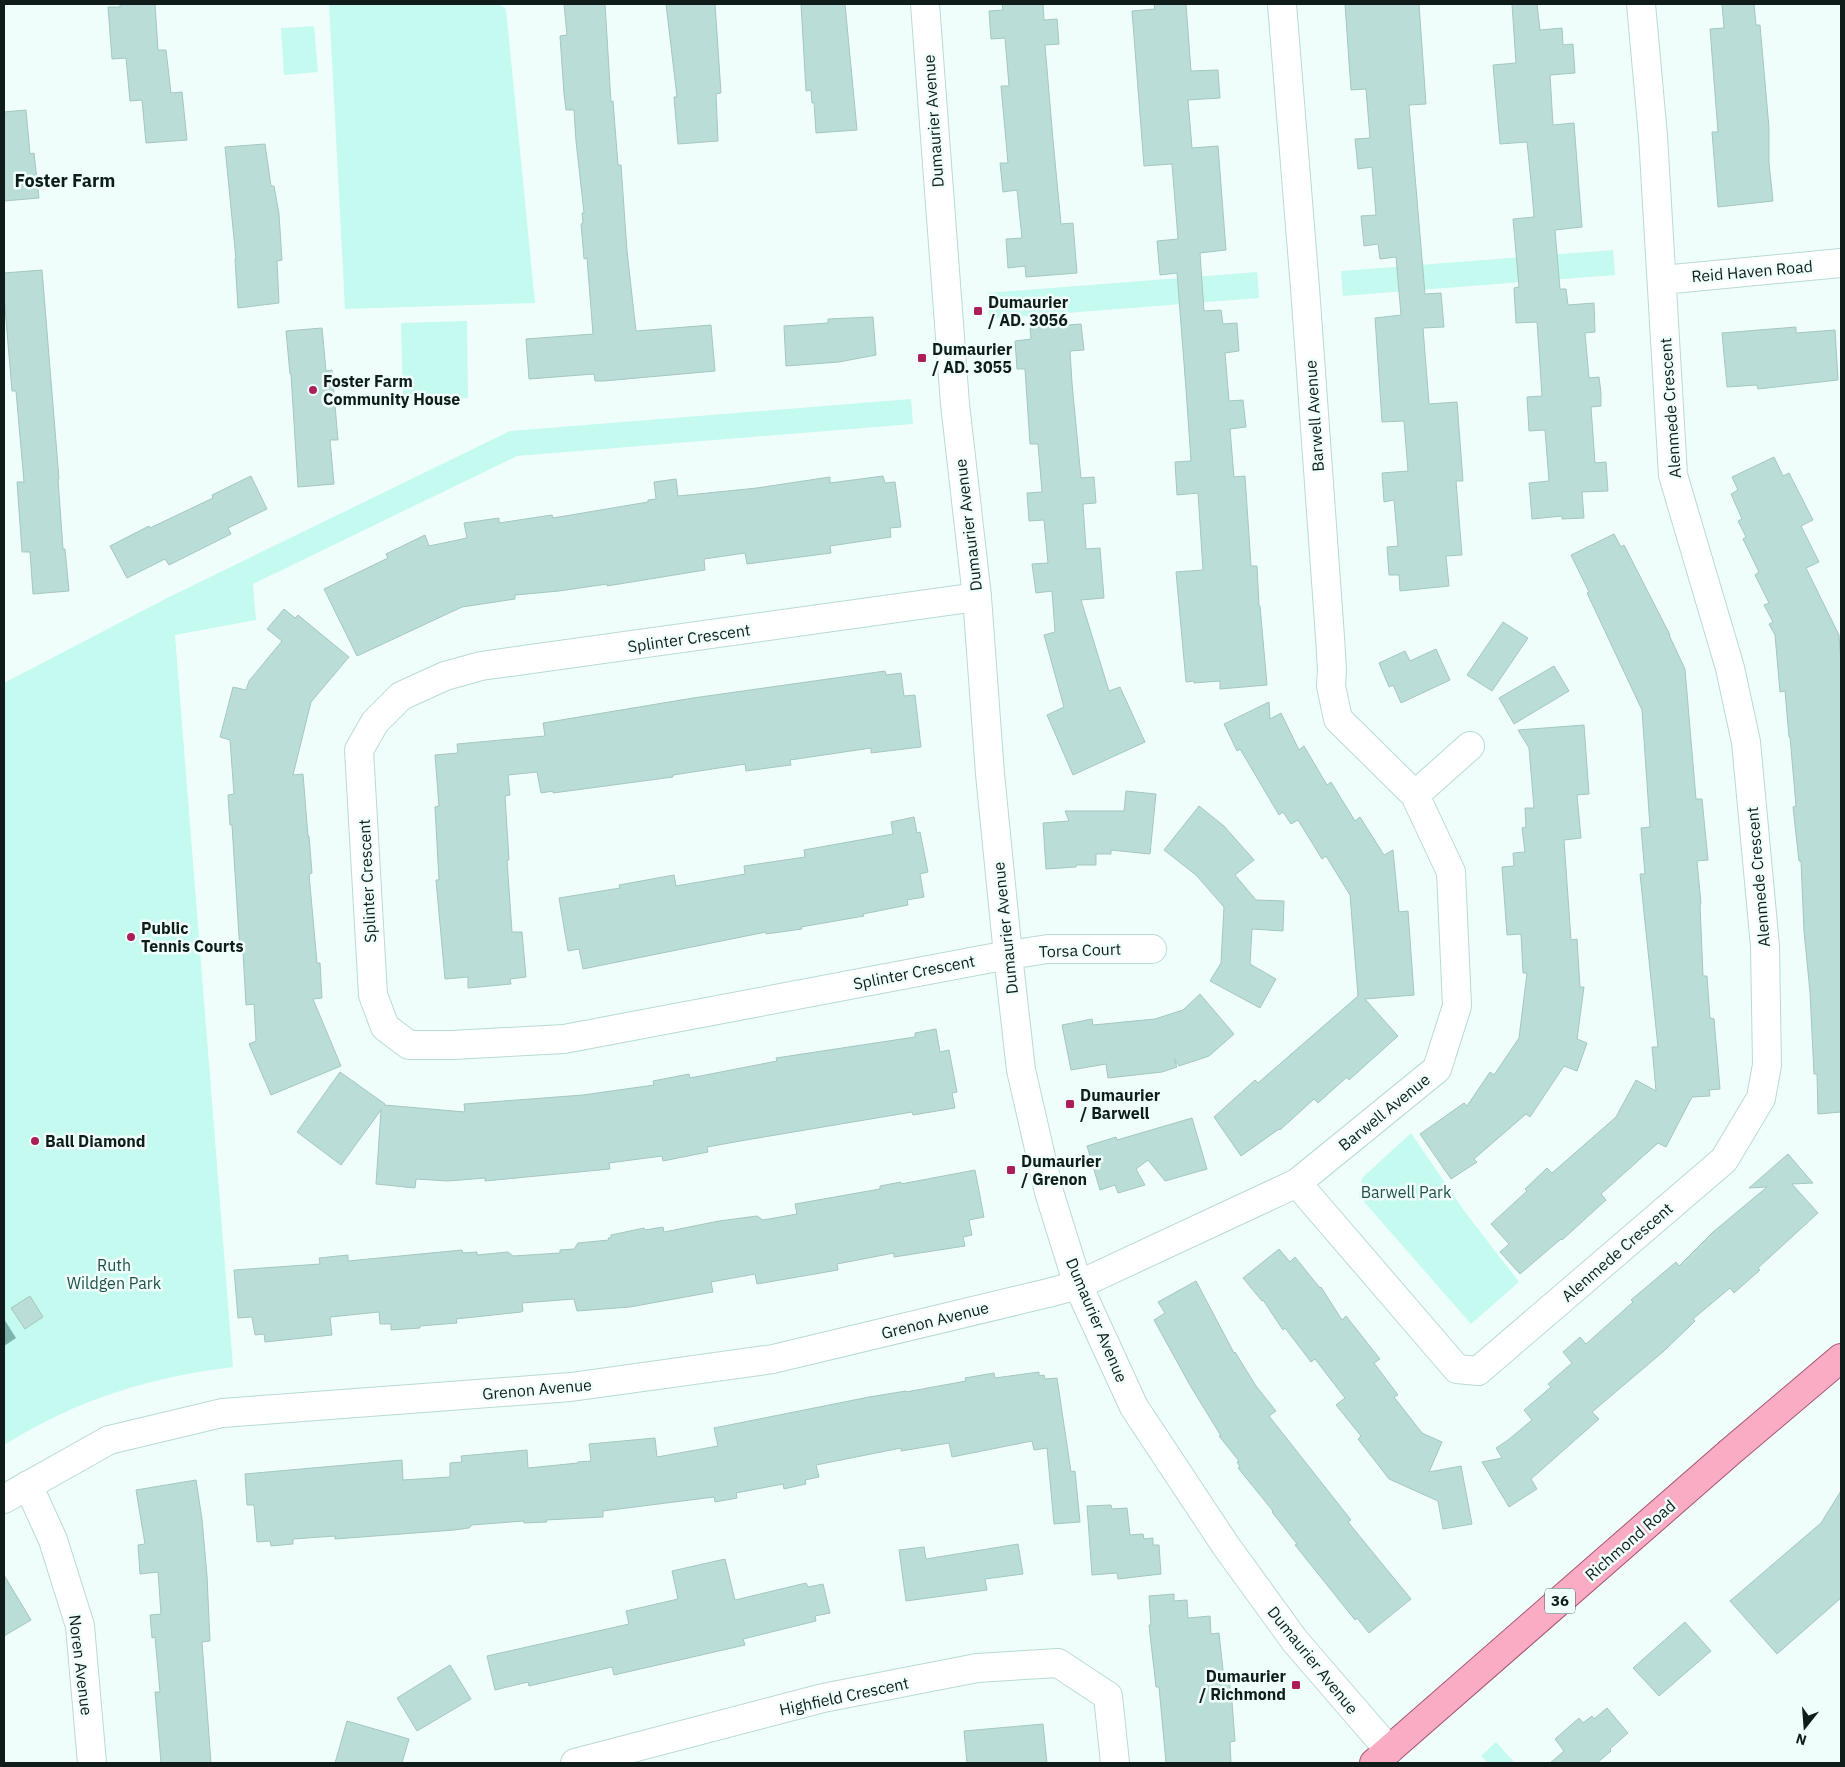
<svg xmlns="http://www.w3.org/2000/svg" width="1845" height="1767" viewBox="0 0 1845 1767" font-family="'IBM Plex Sans',sans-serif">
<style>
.green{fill:#c4faf0}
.water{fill:#7db4ab}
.building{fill:#baded7;stroke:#a4c7c0}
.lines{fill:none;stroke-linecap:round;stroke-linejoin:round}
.street-casing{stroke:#b7dbd4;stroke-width:30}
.secondary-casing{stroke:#b7dbd4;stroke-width:30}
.primary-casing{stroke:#a4566f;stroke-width:30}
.street{stroke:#fff;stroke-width:28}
.secondary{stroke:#fff;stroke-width:28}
.primary{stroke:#f9acc4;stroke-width:28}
.poi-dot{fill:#ac1e59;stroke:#f0fefb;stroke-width:2}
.labels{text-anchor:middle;stroke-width:5;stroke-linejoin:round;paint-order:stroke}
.shield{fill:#f0fefb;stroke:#52605e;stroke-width:1}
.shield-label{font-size:15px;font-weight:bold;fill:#0f1c1a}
.street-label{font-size:16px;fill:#0f1c1a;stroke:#f0fefb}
.poi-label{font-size:16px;font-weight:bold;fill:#0f1c1a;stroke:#f0fefb;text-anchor:start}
.park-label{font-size:16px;fill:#1f4f48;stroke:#f0fefb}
.neighbourhood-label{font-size:18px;font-weight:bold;fill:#0f1c1a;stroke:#f0fefb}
</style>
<rect width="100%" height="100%" fill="#f0fefb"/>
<path class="green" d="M329 4H499L506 9 535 303 345 309Z
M314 26 318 72 284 75 281 28Z
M1613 250 1615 275 1343 296 1341 271Z
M1257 272 1259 298 989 319 987 293Z
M467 321 468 398 403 400 401 323Z
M911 399 913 424 517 456 253 584 256 620 175 635 233 1367C147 1378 78 1399 4 1445V683L169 597 510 431Z
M1411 1133 1465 1212 1519 1282 1471 1324 1359 1196 1362 1178Z
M1496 1742 1515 1763H1488L1481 1756Z"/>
<path class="water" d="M4 1319 16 1338 4 1346Z"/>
<path class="building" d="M120 4H155L158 50H166L171 93 182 92 187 140 146 143 142 100 130 101 126 58 112 59 108 7H120Z
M564 4H605L611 102 613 101 618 165H621L627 251 636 331 711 325 715 371 604 381H595L594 374 529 379 526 339 593 334 587 258 584 259 583 247 581 224 583 223 582 213H584L576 141 574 110H566L564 94 560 36 567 35Z
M666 4H715L721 93 716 94 718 141 678 144 674 97H677Z
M801 4H845L857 130 816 133 814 103H812L811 90 806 91Z
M1002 4H1043L1044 20 1057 19 1059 44 1045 45 1053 140 1061 224 1073 223 1077 273 1026 277 1025 266 1008 268 1006 239 1022 238 1017 190 1003 192 1000 163H1008L1001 86H1009L1005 38 991 39 989 11 1003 10Z
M1154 4H1186L1191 71 1218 70 1220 98 1188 100 1192 148 1218 146 1226 250 1200 253 1204 311 1221 310 1223 324 1237 323 1239 351 1225 353 1229 401 1243 400 1246 427 1230 429 1234 477 1245 476 1251 566H1257L1259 606H1260L1267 685 1220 689V681L1194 683V681L1186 682 1176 572 1203 570 1198 493 1177 495 1175 462 1191 461 1186 389 1177 273 1160 275 1157 241 1178 239 1172 164 1144 166 1132 11 1155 9Z
M1345 4H1419L1426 104 1409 105 1425 294 1441 293 1444 327 1423 328 1429 404 1457 402 1463 481H1456L1462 555 1446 556 1449 586 1400 591 1399 575H1389L1387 547 1398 546 1394 500 1384 502 1382 473 1408 471 1404 421 1382 422 1375 318 1401 315 1396 257 1380 259 1378 244 1364 246 1361 216 1376 215 1372 167 1358 169 1355 139 1370 138 1366 89 1351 90Z
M1512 4H1537L1540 30 1562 28 1563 45 1573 44 1575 73 1550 75 1553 125 1574 123 1582 227 1555 230 1560 289H1566L1568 305 1594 303 1595 332 1585 333 1589 378 1599 377 1601 393V406L1591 407 1595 463 1606 462 1608 491 1582 492 1584 518 1562 519V516L1532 519 1529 483 1549 481 1545 430 1529 431 1527 397 1542 396 1537 322 1516 323 1514 288 1519 287 1513 219 1534 217 1532 192 1527 142 1500 144 1493 65 1516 63Z
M1722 4H1754L1756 25H1760L1769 128V163L1773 201 1718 207 1712 132H1718L1710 29 1724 28Z
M26 110 30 154 34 153 39 198 4 201V112Z
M265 144 271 186H274L279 214 282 260 277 261 279 303 238 308 235 259H236L225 147Z
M42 270 59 479H58L63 549H65L69 591 33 594 30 552H22L17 482H24L16 391H12L4 296V273Z
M873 317 876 355 839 362 786 366 784 326 828 323V319Z
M1081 324 1084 350 1070 351 1072 383 1081 478 1094 477 1096 503 1083 504 1086 549 1100 548 1104 598 1081 600 1109 691 1120 687 1145 742 1073 775 1047 715 1064 707 1044 635 1055 632 1052 591 1036 593 1032 564 1048 563 1044 520 1029 521 1027 493 1042 492 1038 444H1030L1025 369H1017L1015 341 1031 339 1030 328Z
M1796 327V333L1835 330 1838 380 1758 389 1757 385 1727 387 1722 333Z
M322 328 326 371 332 370 338 440H330L334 484 298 487 291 374H290L286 331Z
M1774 457 1783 476 1789 473 1813 520 1801 526 1819 562 1806 568 1839 635 1841 666V1112L1818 1114 1817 1074H1814L1810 992 1804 931 1801 861H1799L1793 807 1796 806 1790 737H1789L1785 691 1780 692 1775 635 1769 624 1773 622 1764 605 1769 603 1755 575 1759 572 1743 539 1746 537 1738 521 1742 519 1731 494 1738 490 1732 477Z
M251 476 267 509 228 528 231 534 169 565 165 559 127 578 110 546 149 526 150 528 213 498 212 495Z
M883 476 885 483 895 482 901 527 890 528 891 537 830 546 831 553 747 564 745 553 704 559 705 570 607 586V584L559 591 515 595V599L462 607 357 656 324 589 388 558 386 554 425 535 429 546 467 538 464 523 499 518V523L552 515 553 518 648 502V500L656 499 654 482 676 479 678 496 757 488 830 477V483Z
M1614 534 1621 547 1624 545 1670 635H1669L1685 669 1696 799H1702L1708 860 1697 861 1701 904H1700L1703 976H1707L1710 1018 1714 1019 1720 1089 1709 1090 1710 1096 1692 1097 1666 1147 1658 1143 1601 1194 1606 1200 1562 1240 1561 1239 1520 1274 1500 1252 1509 1244 1491 1224 1527 1191 1525 1189 1547 1168 1552 1173 1616 1117 1636 1080 1656 1091 1652 1047H1658L1640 874H1645L1641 828 1650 827 1642 710 1587 593 1589 592 1571 555Z
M284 609 295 618 298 615 349 657 311 702 293 775 303 774 308 836H309L312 873 309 874 317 963H320L322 998 313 999 341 1066 271 1095 249 1044 256 1041 254 1004 246 1005 243 952H240L232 825H230L228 795 234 794 230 740 220 737 233 687 246 690 249 681 282 641 267 629Z
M1503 622 1528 638 1492 691 1467 675Z
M1436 649 1450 680 1401 703 1393 685 1389 687 1379 663 1405 651 1410 661Z
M1554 666 1569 691 1514 724 1499 698Z
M885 671 886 675 901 673 904 696 915 695 921 747 871 753V748L790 760 791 765 768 768 746 771 745 764 673 775V777L553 793V791L541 793 537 772 508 775 510 795 505 796 509 860H507L512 932H522L526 977 510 979 511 984 468 988V977L445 979 436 880H439L435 807 439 806 435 755 458 753 457 744 545 736 543 723 693 698Z
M1269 702 1270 719 1281 713 1299 750 1304 746 1327 785 1331 782 1355 821 1360 817 1384 855 1393 850 1399 912 1408 911 1414 995 1365 999 1398 1036 1349 1080 1347 1077 1318 1103 1314 1099 1280 1130 1279 1129 1241 1156 1214 1117 1255 1080 1258 1083 1358 996 1350 895 1326 856 1322 859 1298 820 1291 824 1283 812 1279 815 1240 749 1237 751 1224 724Z
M1584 725 1589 794 1577 795 1581 838 1564 840 1571 940 1577 939 1580 987H1584L1577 1039 1587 1043 1577 1071 1564 1066 1530 1117 1526 1114 1474 1159 1477 1162 1451 1179 1420 1134 1464 1103 1467 1106 1490 1072 1494 1075 1519 1038 1527 973H1523L1521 934 1507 935 1502 867 1514 866 1513 853 1525 852 1522 828 1526 827 1525 808H1534L1529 748 1518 730Z
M1126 791 1156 794 1150 854 1111 850V854H1096V865H1076V867L1046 869 1043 823 1069 821 1065 811H1124Z
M1199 806 1224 826 1254 860 1235 875 1256 900 1284 901 1283 931 1252 929 1250 964 1276 979 1260 1008 1210 981 1221 963 1224 907 1196 875 1164 850Z
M914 817 917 833 920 832 928 872 920 874 924 897 907 900 908 905 863 914 864 916 801 927 802 929 766 934V932L583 969 579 949 568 951 559 898 620 888 619 885 674 875 676 886 745 874 744 866 805 857 804 850 893 834 891 822Z
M1200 994 1234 1034 1209 1056 1179 1066 1174 1059 1177 1067 1162 1072 1108 1078 1106 1064 1071 1070 1062 1025 1092 1019 1093 1025 1155 1019 1183 1010Z
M936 1029 940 1052 949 1050 957 1092 952 1093 955 1108 913 1115 912 1112 746 1140 707 1147 708 1152 663 1161 662 1156 609 1163 610 1169 485 1181V1178L448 1181 416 1179 415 1188 376 1184 381 1110 341 1165 297 1132 340 1072 385 1104 384 1105 465 1112 464 1104 583 1095 654 1085 653 1081 689 1074 690 1078 777 1061 776 1058 915 1037V1033Z
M1192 1118 1207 1169 1165 1181 1148 1160 1136 1169 1145 1185 1118 1193 1115 1185 1100 1190 1087 1146 1116 1137 1117 1140Z
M1788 1154 1813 1183 1792 1184 1818 1213 1758 1268 1760 1270 1734 1293 1730 1288 1693 1319 1695 1321 1664 1351 1592 1412 1599 1419 1531 1479 1537 1489 1509 1507 1482 1462 1502 1458 1496 1448 1508 1440 1532 1420 1524 1410 1551 1387 1548 1384 1572 1363 1563 1352 1580 1337 1586 1344 1633 1302 1631 1300 1676 1262 1679 1266 1713 1232 1767 1187 1749 1188Z
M975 1170 984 1217 969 1220 972 1235 963 1237 965 1246 894 1257V1253L837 1264 838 1270 757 1284 755 1274 711 1282 713 1292 630 1307 577 1311 574 1299 522 1303 523 1311 521 1312 456 1319 457 1323 420 1326V1328L391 1330V1324H380L379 1312 330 1317 332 1335 265 1342 264 1334 255 1335 252 1317 238 1318 234 1270 320 1264 319 1258 348 1255V1261L462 1250 463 1253 477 1252V1255L508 1252 513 1256 560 1253V1250L574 1249 578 1243 609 1240 608 1238H611V1235L644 1228 645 1230 663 1227 664 1232 719 1221 757 1216 763 1220 797 1214 795 1204 880 1189V1186L901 1182V1184Z
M1279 1249 1290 1262 1295 1257 1320 1288 1321 1287 1342 1320 1346 1316 1380 1359 1374 1363 1398 1395 1394 1397 1422 1433 1442 1442 1429 1472 1461 1466 1472 1524 1443 1529 1438 1501 1389 1479 1358 1439 1361 1436 1336 1405 1345 1398 1315 1359 1311 1362 1285 1328 1283 1330 1263 1300 1262 1301 1243 1278Z
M1196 1281 1234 1353 1235 1352 1256 1386 1276 1411 1269 1416 1351 1520 1348 1522 1411 1599 1369 1633 1357 1618 1355 1620 1295 1545 1297 1544 1272 1512 1273 1511 1238 1468 1240 1467 1237 1462 1239 1461 1219 1436H1221L1191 1387 1154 1320 1165 1313 1158 1302Z
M30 1296 43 1317 25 1329 11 1308Z
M1039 1372V1376L1044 1375 1045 1379 1057 1378 1071 1472 1075 1471 1080 1522 1054 1524 1047 1448 1034 1450 1032 1441 952 1457 949 1443 901 1451V1448L816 1465 819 1477 805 1480 806 1484 784 1489 783 1484 736 1493 737 1498 715 1502 714 1497 603 1511V1517L546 1520 547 1522 524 1523V1521L472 1525 469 1528 454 1530 335 1539V1536L293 1539V1544L271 1546 270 1541 257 1542 254 1505H247L245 1474 402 1460 403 1480 450 1477V1463L462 1462 461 1456 527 1450 528 1468 578 1463V1462L591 1461 589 1444 655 1438 657 1457 718 1446 714 1428 869 1397 906 1391V1392L966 1381 965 1378 994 1373 995 1378Z
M196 1480 202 1519 207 1576 210 1641 202 1642 211 1763H161L155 1692H160L155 1637 152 1638 150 1615 161 1614 158 1572 140 1574 138 1545 145 1544 136 1490Z
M1841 1491V1598L1777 1654 1730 1601 1821 1523Z
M1111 1505 1112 1509 1127 1508 1130 1535 1143 1534 1144 1539 1153 1538V1545H1159L1161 1574 1118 1579 1117 1573 1092 1575 1087 1506Z
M1018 1544 1023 1574 985 1579 987 1590 906 1601 899 1550 924 1547 926 1559Z
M725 1559 735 1600 806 1583 808 1587 823 1584 830 1613 815 1616 816 1621 743 1639 745 1645 614 1675 612 1667 529 1686 528 1682 495 1690 487 1656 629 1624 626 1611 678 1599 672 1571Z
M4 1575 31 1620 4 1636Z
M1174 1594V1601L1187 1600 1188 1618 1210 1616 1211 1634 1219 1633 1224 1679 1229 1678 1232 1702 1235 1741 1230 1742 1231 1763H1166L1159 1687H1156L1149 1625H1151L1149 1596Z
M1685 1622 1711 1651 1659 1696 1633 1668Z
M450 1665 471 1699 417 1731 397 1698Z
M1607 1708 1628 1733 1610 1749 1611 1751 1597 1763H1550L1564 1751 1555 1739 1579 1718 1583 1723 1592 1716 1594 1719Z
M347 1721 409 1739 402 1763H335Z
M1043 1724 1047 1763H967L964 1731Z"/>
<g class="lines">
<defs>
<path id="street" d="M1662 280 1841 263
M977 597 481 666 445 676 401 696 375 722 359 750 373 995 385 1027 409 1045H452L564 1039 1008 955 1048 949H1152
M1415 795 1470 746
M1297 1183 1457 1369 1478 1371 1724 1160 1761 1098 1767 1065 1765 946 1746 742 1730 668 1673 475 1653 136 1641 4
M28 1485 53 1540 80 1626 92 1763
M4 1499 109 1440 222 1413 571 1387 773 1359 1048 1293 1078 1285 1297 1183 1437 1069 1457 1006 1451 872 1415 795 1338 719 1331 686 1332 670 1330 637 1305 288 1282 4
M575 1763 823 1698 977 1668 1058 1663 1108 1696 1115 1763"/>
<path id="secondary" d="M925 4 955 404 977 597 990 774 1008 955 1021 1070 1049 1192 1078 1285 1134 1407 1226 1546 1295 1641 1389 1750"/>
<path id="primary" d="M1374 1763 1730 1452 1841 1358"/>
</defs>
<use href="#street" class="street-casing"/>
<use href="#secondary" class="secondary-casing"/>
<use href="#primary" class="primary-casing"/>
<use href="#street" class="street"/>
<use href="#secondary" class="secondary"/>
<use href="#primary" class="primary"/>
</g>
<g class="poi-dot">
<rect x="973" y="306" width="10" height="10" rx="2.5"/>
<rect x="917" y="353" width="10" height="10" rx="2.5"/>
<circle cx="313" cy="390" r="5"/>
<circle cx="131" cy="937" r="5"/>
<rect x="1065" y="1099" width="10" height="10" rx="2.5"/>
<circle cx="35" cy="1141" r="5"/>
<rect x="1006" y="1165" width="10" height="10" rx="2.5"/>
<rect x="1291" y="1680" width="10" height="10" rx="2.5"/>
</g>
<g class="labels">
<rect class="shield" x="1545" y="1588.5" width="30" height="25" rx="4"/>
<g class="shield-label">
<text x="1560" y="1606">36</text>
</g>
<g class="street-label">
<text transform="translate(933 121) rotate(-94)" y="6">Dumaurier Avenue</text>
<text transform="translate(1752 271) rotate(-5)" y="6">Reid Haven Road</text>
<text transform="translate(1670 408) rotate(-94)" y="6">Alenmede Crescent</text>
<text transform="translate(1314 416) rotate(-94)" y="6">Barwell Avenue</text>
<text transform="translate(968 525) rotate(-97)" y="6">Dumaurier Avenue</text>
<text transform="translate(689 638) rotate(-8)" y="6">Splinter Crescent</text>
<text transform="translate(1758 877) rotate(-95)" y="6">Alenmede Crescent</text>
<text transform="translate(367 881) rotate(-93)" y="6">Splinter Crescent</text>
<text transform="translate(1005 928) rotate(-96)" y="6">Dumaurier Avenue</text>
<text transform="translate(1080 950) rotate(-2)" y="6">Torsa Court</text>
<text transform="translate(914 972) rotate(-11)" y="6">Splinter Crescent</text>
<text transform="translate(1384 1112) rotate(-39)" y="6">Barwell Avenue</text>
<text transform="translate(1617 1252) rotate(-41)" y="6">Alenmede Crescent</text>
<text transform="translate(935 1320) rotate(-14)" y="6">Grenon Avenue</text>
<text transform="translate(1097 1320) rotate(67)" y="6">Dumaurier Avenue</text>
<text transform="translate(537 1389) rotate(-5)" y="6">Grenon Avenue</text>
<text transform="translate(1630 1540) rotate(-41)" y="6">Richmond Road</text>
<text transform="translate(1313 1660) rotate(51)" y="6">Dumaurier Avenue</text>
<text transform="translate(81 1665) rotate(83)" y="6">Noren Avenue</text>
<text transform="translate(844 1696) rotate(-12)" y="6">Highfield Crescent</text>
</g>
<g class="poi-label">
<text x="988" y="308">Dumaurier<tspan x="988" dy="18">/ AD. 3056</tspan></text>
<text x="932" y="355">Dumaurier<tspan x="932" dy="18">/ AD. 3055</tspan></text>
<text x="323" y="387">Foster Farm<tspan x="323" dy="18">Community House</tspan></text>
<text x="141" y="934">Public<tspan x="141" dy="18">Tennis Courts</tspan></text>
<text x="1080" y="1101">Dumaurier<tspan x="1080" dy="18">/ Barwell</tspan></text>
<text x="45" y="1147">Ball Diamond</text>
<text x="1021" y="1167">Dumaurier<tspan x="1021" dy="18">/ Grenon</tspan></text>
<text x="1286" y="1682" text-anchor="end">Dumaurier<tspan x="1286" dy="18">/ Richmond</tspan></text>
</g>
<g class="park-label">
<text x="1406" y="1198">Barwell Park</text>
<text x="114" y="1271">Ruth<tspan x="114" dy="18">Wildgen Park</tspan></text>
</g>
<g class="neighbourhood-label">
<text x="65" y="187">Foster Farm</text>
</g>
</g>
<rect width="1845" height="1767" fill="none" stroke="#0f1c1a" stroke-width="10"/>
<g transform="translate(1805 1727) rotate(197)" stroke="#f0fefb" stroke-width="4" paint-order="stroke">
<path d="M0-4L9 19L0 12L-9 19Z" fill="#0f1c1a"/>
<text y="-8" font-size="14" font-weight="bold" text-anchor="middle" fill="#0f1c1a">N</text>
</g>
</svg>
